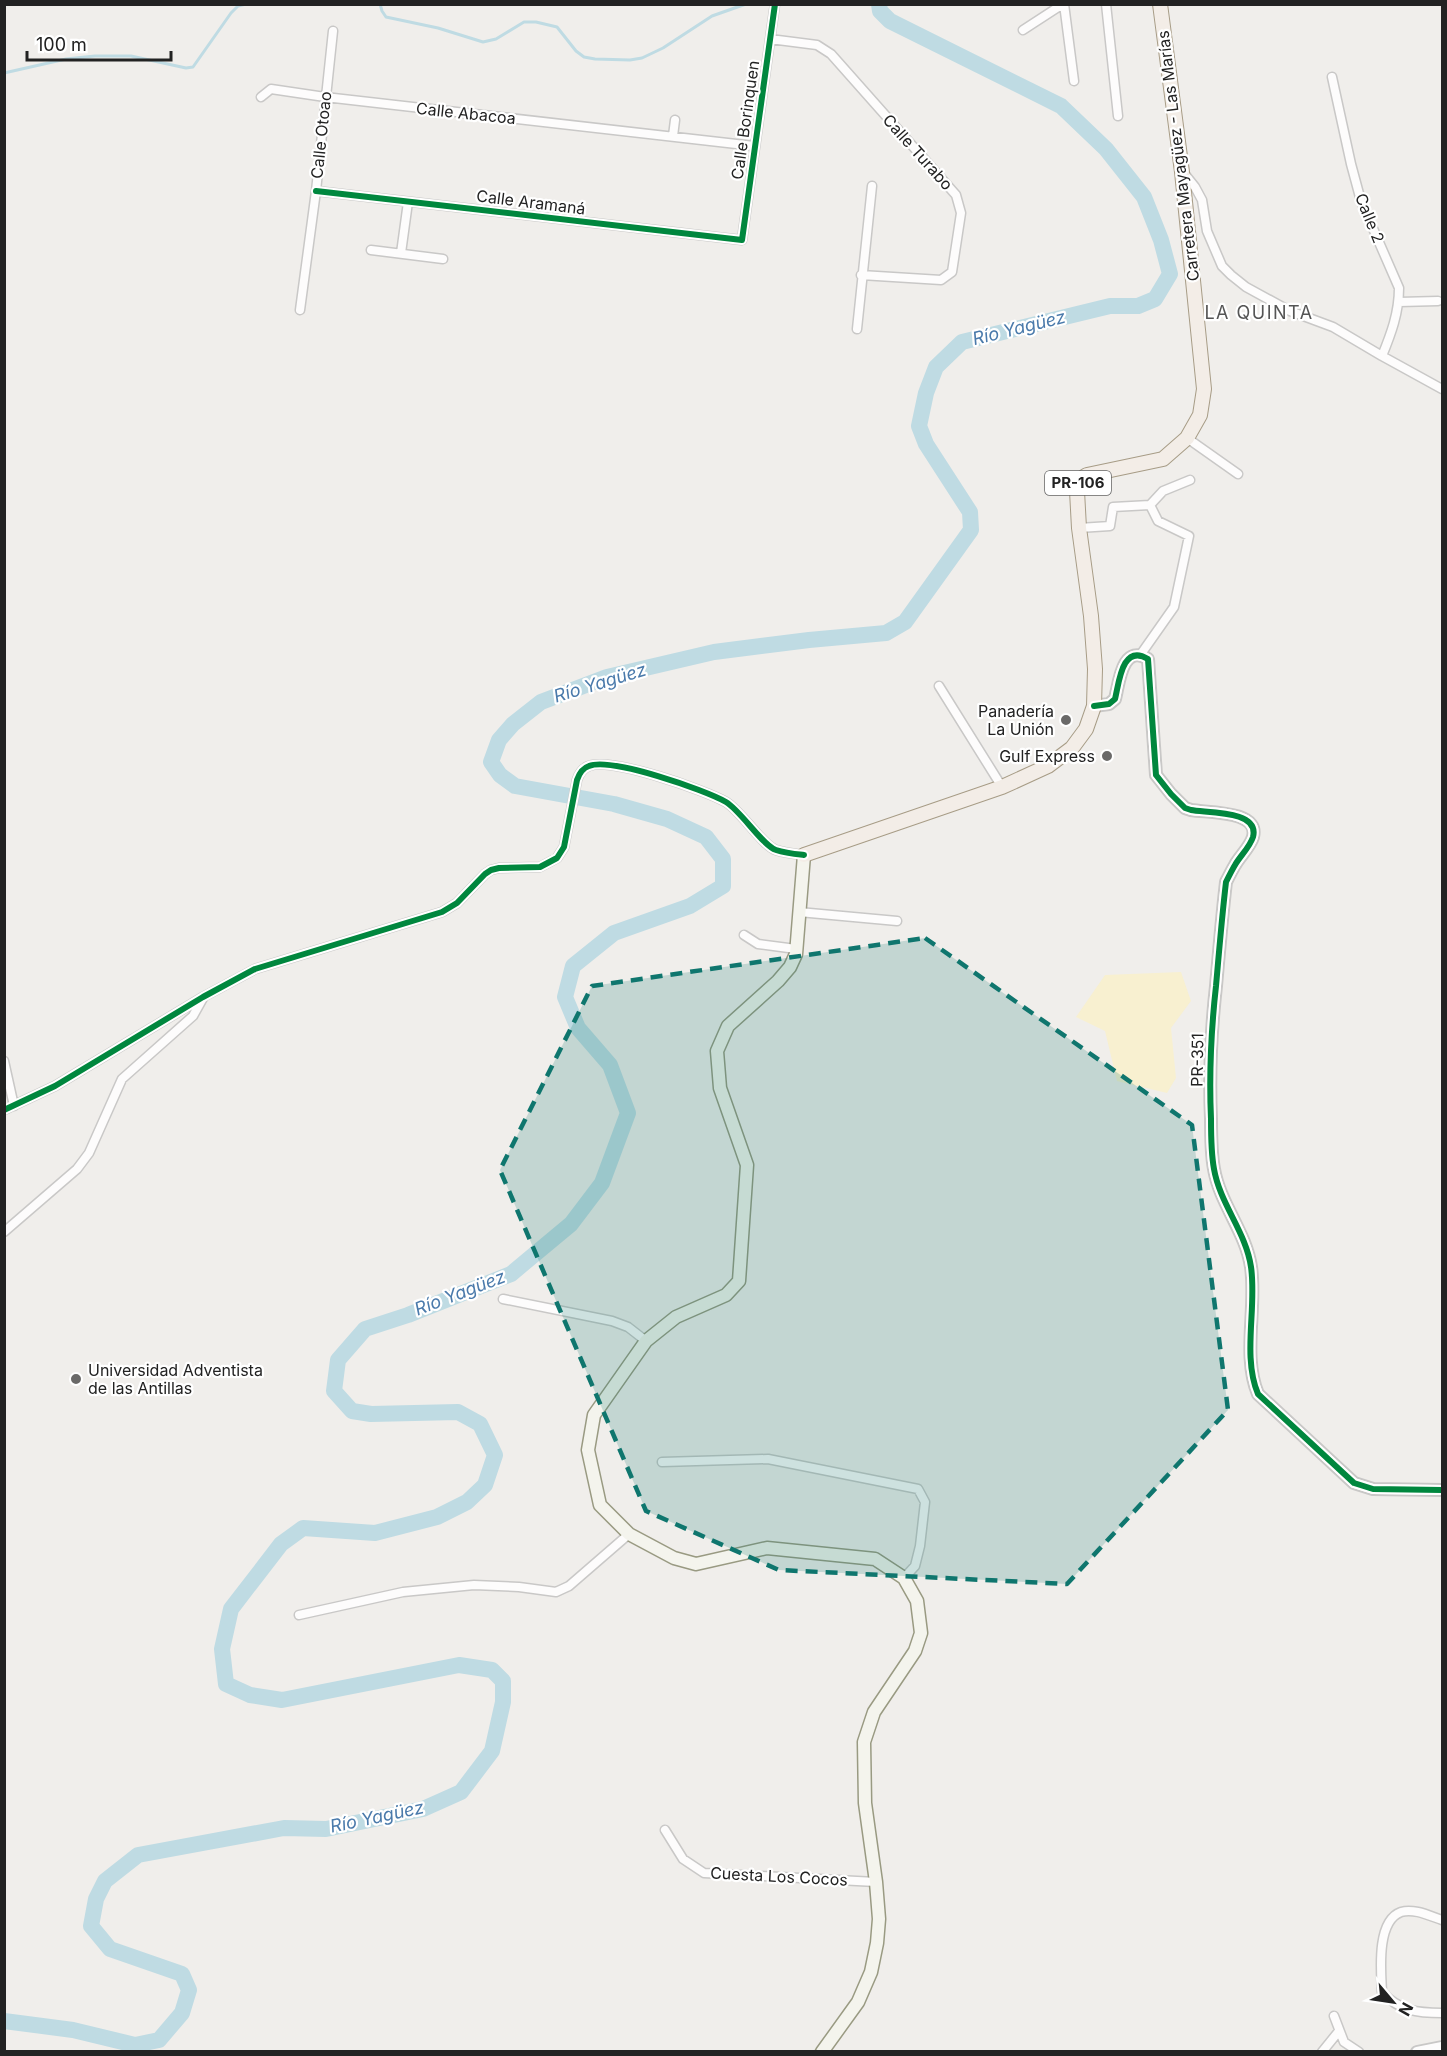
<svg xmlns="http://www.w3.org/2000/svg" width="1447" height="2056" viewBox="0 0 1447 2056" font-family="Inter,sans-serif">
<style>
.sand{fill:#f8f0d0}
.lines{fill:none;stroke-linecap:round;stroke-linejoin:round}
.stream{stroke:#bfdbe3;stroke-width:3}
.river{stroke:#bfdbe3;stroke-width:16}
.minor-casing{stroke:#c9c8c7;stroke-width:11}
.tertiary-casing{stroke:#c9c8c7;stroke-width:14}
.secondary-casing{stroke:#999a82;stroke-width:15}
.primary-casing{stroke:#a79c86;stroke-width:16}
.minor{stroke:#fdfcfc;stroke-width:8}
.tertiary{stroke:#fdfcfc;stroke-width:10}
.secondary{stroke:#f4f4ed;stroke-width:12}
.primary{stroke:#f3ede7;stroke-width:14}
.cycleway-casing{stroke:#fff;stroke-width:10}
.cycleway{stroke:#00873e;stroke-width:6}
.marked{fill:#0f766e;fill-opacity:0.2;stroke:#0f766e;stroke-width:4.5;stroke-dasharray:12 8;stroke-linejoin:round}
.poi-dot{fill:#6a6968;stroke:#fff;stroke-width:2}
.labels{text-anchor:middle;stroke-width:4.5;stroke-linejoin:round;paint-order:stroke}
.shield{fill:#fff;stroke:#646464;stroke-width:1.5}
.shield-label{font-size:15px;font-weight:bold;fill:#222}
.street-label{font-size:16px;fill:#222;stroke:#fff}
.poi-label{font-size:16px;fill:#222;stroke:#fff;text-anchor:end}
.neighbourhood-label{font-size:18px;letter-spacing:1.5px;fill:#555;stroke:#fff}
.water-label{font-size:18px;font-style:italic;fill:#4a7aab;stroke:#fff}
</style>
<rect width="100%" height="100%" fill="#f0eeeb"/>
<path class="sand" d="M1181 972 1191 1001 1171 1028 1176 1078 1167 1093 1117 1081 1105 1031 1076 1017 1105 975Z"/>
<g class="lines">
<path class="stream" d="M380 4 382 11 386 17 438 28 483 42 496 39 524 22H536L557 27 576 51 584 57 595 59 630 60 642 58 663 48 712 16 746 4
M4 73 66 59 95 56H131L186 68 193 67 231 13 238 6 246 4"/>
<path class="river" d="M4 2021 73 2030 135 2045 159 2040 182 2013 189 1990 182 1974 110 1949 91 1926 96 1899 105 1881 138 1855 284 1828 326 1829 423 1809 461 1792 492 1751 503 1702V1681L492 1670 459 1665 282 1700 250 1695 226 1684 222 1649 231 1609 281 1544 303 1528 375 1533 437 1517 467 1502 485 1485 495 1455 480 1424 458 1412 371 1414 352 1411 334 1391 338 1360 365 1329 408 1315 511 1274 571 1224 602 1183 628 1113 610 1065 578 1028 565 997 573 966 614 933 690 906 723 886V859L706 837 667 819 614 804 515 786 500 775 491 762 499 740 513 724 541 702 607 677 714 652 809 640 886 633 905 622 971 530 970 512 926 444 919 426 926 393 936 367 962 342 1110 306H1138L1155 299 1170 274 1161 240 1144 197 1106 149 1061 106 890 21 880 11 879 4"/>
<defs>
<path id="minor" d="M1064 4 1074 81
M1106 4 1118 116
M1023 30 1063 4
M770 39 817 45 831 54 956 195 961 213 952 272 941 280 861 275
M1332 77 1351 164 1361 201 1399 288C1399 313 1391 334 1382 356
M261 97 271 89 325 97 754 146
M673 136 675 120
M1183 172 1195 187 1202 200 1207 231 1222 266 1231 275 1246 287 1290 311 1333 327 1382 356 1442 389
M316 191 742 240 775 4
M371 250 443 259
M401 253 408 202
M1399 302 1438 301
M300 310 316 191 333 31
M857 329 872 186
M1187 438 1238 474
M1079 528 1110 526 1113 507 1150 505 1163 491 1190 480
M1141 654 1174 607 1189 536 1158 521 1150 505
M939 686 1002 787
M799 912 897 921
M744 935 758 944 796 949
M4 1061 14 1106
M4 1110 55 1086 203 997 255 969 442 912 457 903 485 874 491 870 499 868 540 867 557 858 564 847 577 780C579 774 583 768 589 766 611 757 705 790 726 802 741 811 763 846 776 850 785 853 795 854 804 855
M4 1232 77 1169 89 1153 122 1079 193 1016 203 998
M503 1299 612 1321 628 1327 646 1341
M662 1462 768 1459 918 1489 925 1502 920 1546 915 1566 904 1578
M299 1615 403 1592 474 1585 519 1587 556 1592 569 1586 629 1534
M665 1830 683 1859 704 1873 876 1882
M1442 1920C1430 1916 1414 1908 1401 1912 1376 1921 1381 1972 1382 1992 1399 2011 1418 2013 1442 2013
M1334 2016 1344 2042 1359 2052
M1322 2052 1339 2031"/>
<path id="tertiary" d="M1094 706 1109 704 1115 699C1119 683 1122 643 1148 659L1156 775 1171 794 1185 808 1191 810C1207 813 1260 810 1253 837 1250 847 1240 856 1235 865 1232 870 1229 876 1226 882 1222 916 1219 952 1216 986 1211 1031 1209 1074 1211 1119 1211 1135 1211 1153 1214 1169 1220 1204 1246 1232 1251 1267 1257 1307 1242 1356 1258 1394L1354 1483 1373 1489 1442 1490
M1417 2052 1442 2047"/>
<path id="secondary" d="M804 855 796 954 790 967 778 981 728 1026 717 1051 720 1088 747 1165 739 1281 726 1295 676 1317 646 1341 594 1415 588 1450 600 1505 629 1534 674 1558 696 1564 767 1548 875 1559 904 1578 917 1601 921 1633 915 1651 874 1712 864 1742 865 1803 876 1882 879 1919 877 1943 871 1972 858 2002 822 2052"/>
<path id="primary" d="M804 855 1002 787 1048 766 1072 748 1086 729 1094 706 1095 669 1091 616 1079 528 1077 491 1079 480 1087 475 1163 459 1187 438 1200 415 1204 389 1182 172 1160 4"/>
</defs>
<use href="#minor" class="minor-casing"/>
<use href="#tertiary" class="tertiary-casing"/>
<use href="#secondary" class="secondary-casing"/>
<use href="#primary" class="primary-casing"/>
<use href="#minor" class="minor"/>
<use href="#tertiary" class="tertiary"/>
<use href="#secondary" class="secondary"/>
<use href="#primary" class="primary"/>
<defs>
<path id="cycleway" d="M316 191 742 240 775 4
M1094 706 1109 704 1115 699C1119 683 1122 643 1148 659L1156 775 1171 794 1185 808 1191 810C1207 813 1260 810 1253 837 1250 847 1240 856 1235 865 1232 870 1229 876 1226 882 1222 916 1219 952 1216 986 1211 1031 1209 1074 1211 1119 1211 1135 1211 1153 1214 1169 1220 1204 1246 1232 1251 1267 1257 1307 1242 1356 1258 1394L1354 1483 1373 1489 1442 1490
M4 1110 55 1086 203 997 255 969 442 912 457 903 485 874 491 870 499 868 540 867 557 858 564 847 577 780C579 774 583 768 589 766 611 757 705 790 726 802 741 811 763 846 776 850 785 853 795 854 804 855"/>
</defs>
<use href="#cycleway" class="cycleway-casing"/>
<use href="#cycleway" class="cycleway"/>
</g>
<path class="marked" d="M925 938 1192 1125 1228 1410 1067 1584 779 1570 646 1511 500 1170 592 986Z"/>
<g class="poi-dot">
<circle cx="1066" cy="720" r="6"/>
<circle cx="1107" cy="756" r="6"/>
<circle cx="76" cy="1379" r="6"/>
</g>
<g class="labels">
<rect class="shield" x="1045" y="471" width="66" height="24" rx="4.5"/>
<g class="shield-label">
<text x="1078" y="488">PR-106</text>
</g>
<g class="street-label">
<text transform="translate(466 113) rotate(6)" y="6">Calle Abacoa</text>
<text transform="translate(745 120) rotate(-82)" y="6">Calle Borinquen</text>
<text transform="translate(321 135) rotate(-84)" y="6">Calle Otoao</text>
<text transform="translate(918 152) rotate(48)" y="6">Calle Turabo</text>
<text transform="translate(1178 156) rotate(-97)" y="6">Carretera Mayagüez - Las Marías</text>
<text transform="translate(531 202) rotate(7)" y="6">Calle Aramaná</text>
<text transform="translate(1370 218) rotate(68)" y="6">Calle 2</text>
<text transform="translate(1197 1060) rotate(-89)" y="6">PR-351</text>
<text transform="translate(779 1876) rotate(3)" y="6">Cuesta Los Cocos</text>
</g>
<g class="poi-label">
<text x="1054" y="717">Panadería<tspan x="1054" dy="18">La Unión</tspan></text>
<text x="1095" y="762">Gulf Express</text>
<text x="88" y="1376" text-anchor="start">Universidad Adventista<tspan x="88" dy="18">de las Antillas</tspan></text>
</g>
<g class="neighbourhood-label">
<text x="1259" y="319">LA QUINTA</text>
</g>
<g class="water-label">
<text transform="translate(1019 328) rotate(-14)" y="6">Río Yagüez</text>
<text transform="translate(600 683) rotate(-17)" y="6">Río Yagüez</text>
<text transform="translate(460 1293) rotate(-21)" y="6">Río Yagüez</text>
<text transform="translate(377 1817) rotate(-12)" y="6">Río Yagüez</text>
</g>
</g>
<rect width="1447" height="2056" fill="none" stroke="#222222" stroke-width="12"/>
<g transform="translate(1393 2002) rotate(119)" stroke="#ffffff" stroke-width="4.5" paint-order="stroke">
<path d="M0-4.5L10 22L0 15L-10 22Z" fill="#222222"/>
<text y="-9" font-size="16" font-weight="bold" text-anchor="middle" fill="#222222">N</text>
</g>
<path d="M27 51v9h144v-9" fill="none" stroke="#222222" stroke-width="3"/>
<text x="36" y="51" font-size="18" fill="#222222" stroke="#ffffff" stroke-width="4.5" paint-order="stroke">100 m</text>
</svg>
